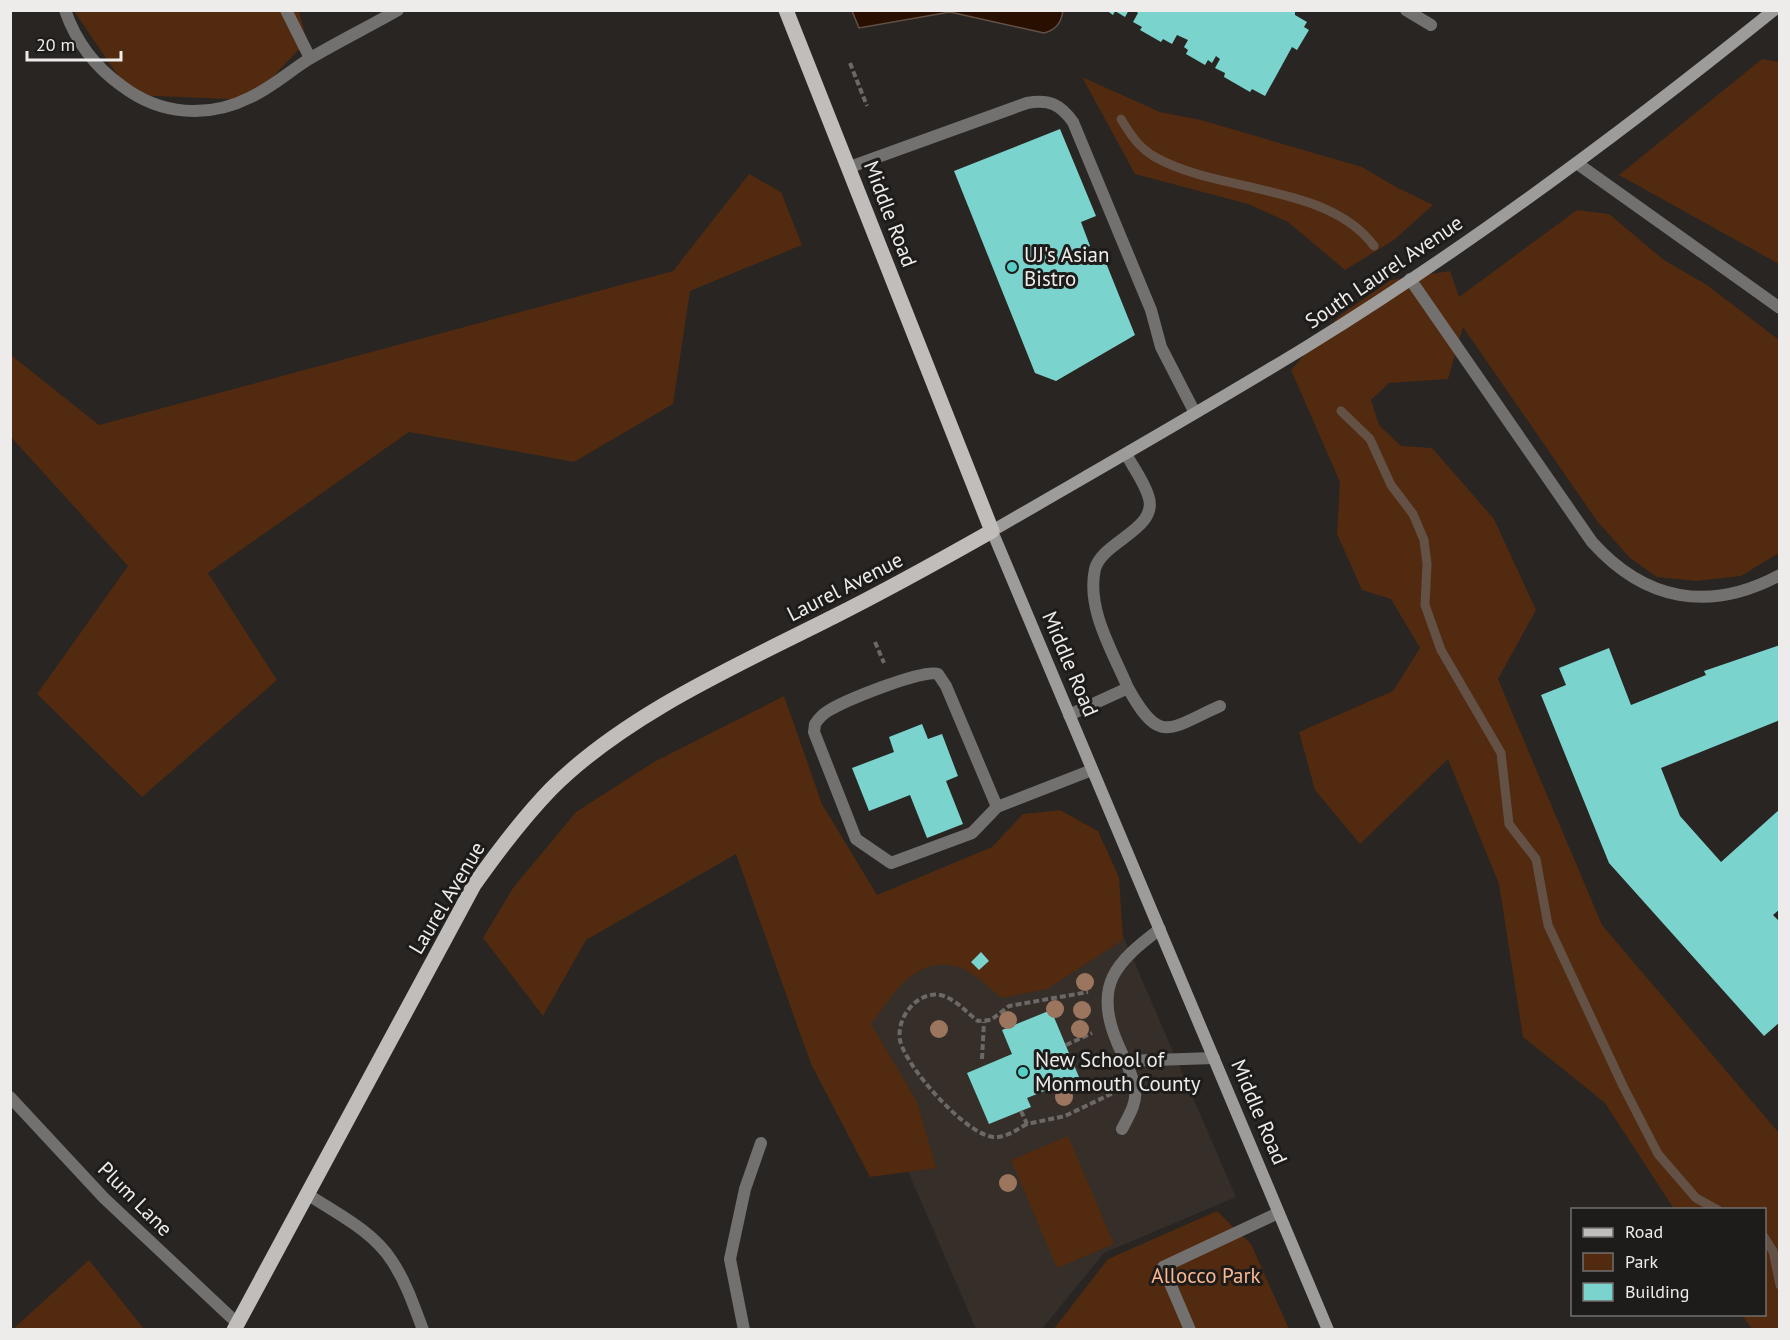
<svg xmlns="http://www.w3.org/2000/svg" width="1790" height="1340" viewBox="0 0 1790 1340" font-family="'PT Sans',sans-serif">
<style>
.built{fill:#362e29}
.green{fill:#512a10}
.water{fill:#290f00;stroke:#645146;stroke-width:1.5}
.lines{fill:none;stroke-linecap:round;stroke-linejoin:round}
.stream{stroke:#645146;stroke-width:9}
.building{fill:#7ad4cd}
.path{stroke:#6b6866;stroke-width:4;stroke-dasharray:6 3;stroke-linecap:butt}
.lane{stroke:#727170;stroke-width:12}
.street{stroke:#727170;stroke-width:12}
.secondary{stroke:#9e9c9a;stroke-width:12}
.primary{stroke:#c0bdbb;stroke-width:15}
.tree{fill:#9c755f}
.poi-dot{fill:#55cec6;stroke:#1e1c1a;stroke-width:2}
.labels{text-anchor:middle;stroke-width:6;stroke-linejoin:round;paint-order:stroke}
.street-label{font-size:21px;fill:#eeeceb;stroke:#1e1c1a}
.poi-label{font-size:21px;fill:#eeeceb;stroke:#1e1c1a;text-anchor:start}
.park-label{font-size:21px;fill:#fab790;stroke:#1e1c1a}
</style>
<rect width="100%" height="100%" fill="#282523"/>
<path class="built" d="M1078 832 1236 1197 1104 1253 1042 1329H976L811 946Z"/>
<path class="green" d="M74 11H299L307 41 251 100 131 95Z
M1762 59 1779 62V264L1619 175Z
M1082 77 1160 112 1201 120 1362 167 1396 187 1433 205 1394 240 1345 270 1288 222 1248 204 1135 174Z
M749 174 781 192 802 245 690 291 673 404 574 462 409 432 208 573 277 680 142 797 37 694 128 566 11 437V355L99 425 673 271Z
M1577 210 1609 214 1664 260 1707 285 1779 340V553L1741 576 1696 581 1657 577 1630 558 1597 521 1463 327 1448 379 1389 383 1371 400 1379 425 1401 446 1432 448 1494 519 1536 610 1498 679 1602 925 1779 1133V1329H1752L1742 1315 1764 1314V1210L1674 1209 1605 1103 1523 1037 1499 884 1448 759 1360 844 1315 790 1299 732 1393 691 1420 648 1391 599 1362 590 1337 534 1340 482 1291 370 1339 316 1391 280 1450 271 1459 297Z
M784 696 822 804 877 895 992 847 1023 814 1060 810 1098 831 1119 877 1123 940 1047 989 1002 998C990 989 975 973 961 968 916 953 894 994 871 1024L917 1102 936 1168 870 1177 811 1064 736 854 586 940 543 1016 483 938 513 888 576 812 654 762Z
M1068 1136 1114 1244 1057 1268 1011 1160Z
M1217 1211 1251 1244 1289 1329 1053 1330 1108 1259Z
M89 1260 144 1329H13Z"/>
<path class="water" d="M852 11H1063C1061 23 1056 30 1044 33L950 12 859 28Z"/>
<g class="lines">
<path class="stream" d="M1121 119C1130 134 1139 148 1155 157 1218 193 1329 184 1374 246
M1341 411 1370 439 1391 485 1413 514 1424 540 1427 564 1425 605 1441 650 1501 753 1509 824 1536 859 1548 925 1623 1086 1658 1154 1696 1198 1718 1210
M1764 1237 1773 1251 1780 1285"/>
</g>
<path class="building" d="M1106 10H1129L1125 17 1115 11 1113 15Z
M1135 10H1295V15L1307 22 1304 27 1309 30 1297 50 1292 47 1265 96 1252 89 1250 92 1224 77 1225 73 1215 68 1220 59 1216 56 1212 63 1208 60 1205 65 1186 54 1188 50 1184 47 1188 40 1177 35 1172 44 1163 39 1161 42 1140 30 1142 27 1133 22 1138 13Z
M1060 129 1096 216 1081 222 1090 246 1074 254 1076 259 1100 248 1135 335 1056 381 1035 373 954 171Z
M1780 645V720L1661 768 1680 816 1721 862 1780 809V909L1773 915 1780 922V1022L1764 1036 1609 863 1541 695 1566 685 1559 668 1609 648 1631 705 1706 675 1704 671Z
M922 724 928 739 942 734 958 776 946 781 963 824 927 838 910 795 869 811 852 768 894 752 889 737Z
M981 952 989 961 979 970 971 962Z
M1051 1010 1079 1077 1027 1098 1031 1107 989 1124 967 1073 1012 1054 1002 1030Z"/>
<g class="lines">
<path class="path" d="M850 63 867 106
M875 642 884 663
M1066 1045 1092 1033
M982 1059 984 1022
M1021 1111 1027 1124 1065 1116 1113 1093
M1027 1124C1016 1130 1006 1138 993 1137 965 1134 905 1066 900 1040 896 1018 917 991 940 995 955 998 967 1013 978 1021L991 1020 1009 1006 1088 992"/>
<path class="lane" d="M1578 164 1780 308
M850 167 1027 103C1049 99 1060 104 1073 122L1151 310 1161 347 1195 413
M1410 279 1592 542C1645 601 1709 613 1780 575
M1128 688C1160 746 1168 729 1220 706
M1069 715 1128 688C1113 652 1086 609 1095 569 1102 541 1161 529 1148 495 1143 480 1133 467 1126 454
M997 807 946 686 938 674C924 668 844 701 828 711 823 714 819 718 815 724L814 732 856 839 891 863 972 833 997 807 1092 770
M1124 1061 1214 1058
M1122 1129C1128 1117 1137 1104 1135 1090 1133 1073 1123 1057 1117 1042 1093 985 1116 962 1160 929
M1190 1330 1163 1267 1278 1213"/>
<path class="street" d="M65 10C76 42 95 67 122 86 160 115 208 119 251 97 272 87 290 71 309 59 338 42 368 27 398 10
M286 10 310 58
M1406 10 1431 25
M10 1097 104 1198 237 1323
M307 1194C336 1213 373 1231 392 1261 406 1282 414 1306 423 1330
M744 1330 730 1259 745 1189 761 1143"/>
<path class="secondary" d="M1328 1330 992 531C1097 470 1203 410 1306 347 1470 246 1624 131 1774 10"/>
<path class="primary" d="M234 1330 474 885C498 851 522 819 551 789 626 714 738 665 833 617 887 590 939 561 992 531L786 10"/>
</g>
<g class="tree">
<circle cx="1085" cy="982" r="9"/>
<circle cx="1055" cy="1009" r="9"/>
<circle cx="1082" cy="1010" r="9"/>
<circle cx="1008" cy="1020" r="9"/>
<circle cx="939" cy="1029" r="9"/>
<circle cx="1080" cy="1029" r="9"/>
<circle cx="1064" cy="1097" r="9"/>
<circle cx="1008" cy="1183" r="9"/>
</g>
<g class="poi-dot">
<circle cx="1012" cy="267" r="6"/>
<circle cx="1023" cy="1072" r="6"/>
</g>
<g class="labels">
<g class="street-label">
<text transform="translate(890 214) rotate(69)" y="7">Middle Road</text>
<text transform="translate(1384 272) rotate(-34)" y="7">South Laurel Avenue</text>
<text transform="translate(845 587) rotate(-27)" y="7">Laurel Avenue</text>
<text transform="translate(1070 664) rotate(67)" y="7">Middle Road</text>
<text transform="translate(447 898) rotate(-59)" y="7">Laurel Avenue</text>
<text transform="translate(1259 1112) rotate(67)" y="7">Middle Road</text>
<text transform="translate(135 1199) rotate(45)" y="7">Plum Lane</text>
</g>
<g class="poi-label">
<text x="1024" y="262">UJ's Asian<tspan x="1024" dy="24">Bistro</tspan></text>
<text x="1035" y="1067">New School of<tspan x="1035" dy="24">Monmouth County</tspan></text>
</g>
<g class="park-label">
<text x="1206" y="1283">Allocco Park</text>
</g>
</g>
<rect width="1790" height="1340" fill="none" stroke="#eeeceb" stroke-width="24"/>
<rect x="1571" y="1208" width="195" height="108" fill="#1e1c1a" stroke="#716f6e" stroke-width="1.5"/>
<rect x="1583" y="1228" width="30" height="9" fill="#c0bdbb" stroke="#716f6e" stroke-width="1.5"/>
<text x="1625" y="1238" font-size="18" fill="#eeeceb">Road</text>
<rect x="1583" y="1253" width="30" height="18" fill="#512a10" stroke="#716f6e" stroke-width="1.5"/>
<text x="1625" y="1268" font-size="18" fill="#eeeceb">Park</text>
<rect x="1583" y="1283" width="30" height="18" fill="#7ad4cd" stroke="#716f6e" stroke-width="1.5"/>
<text x="1625" y="1298" font-size="18" fill="#eeeceb">Building</text>
<path d="M27 51v9h94v-9" fill="none" stroke="#eeeceb" stroke-width="3"/>
<text x="36" y="51" font-size="18" fill="#eeeceb" stroke="#1e1c1a" stroke-width="4.5" paint-order="stroke">20 m</text>
</svg>
